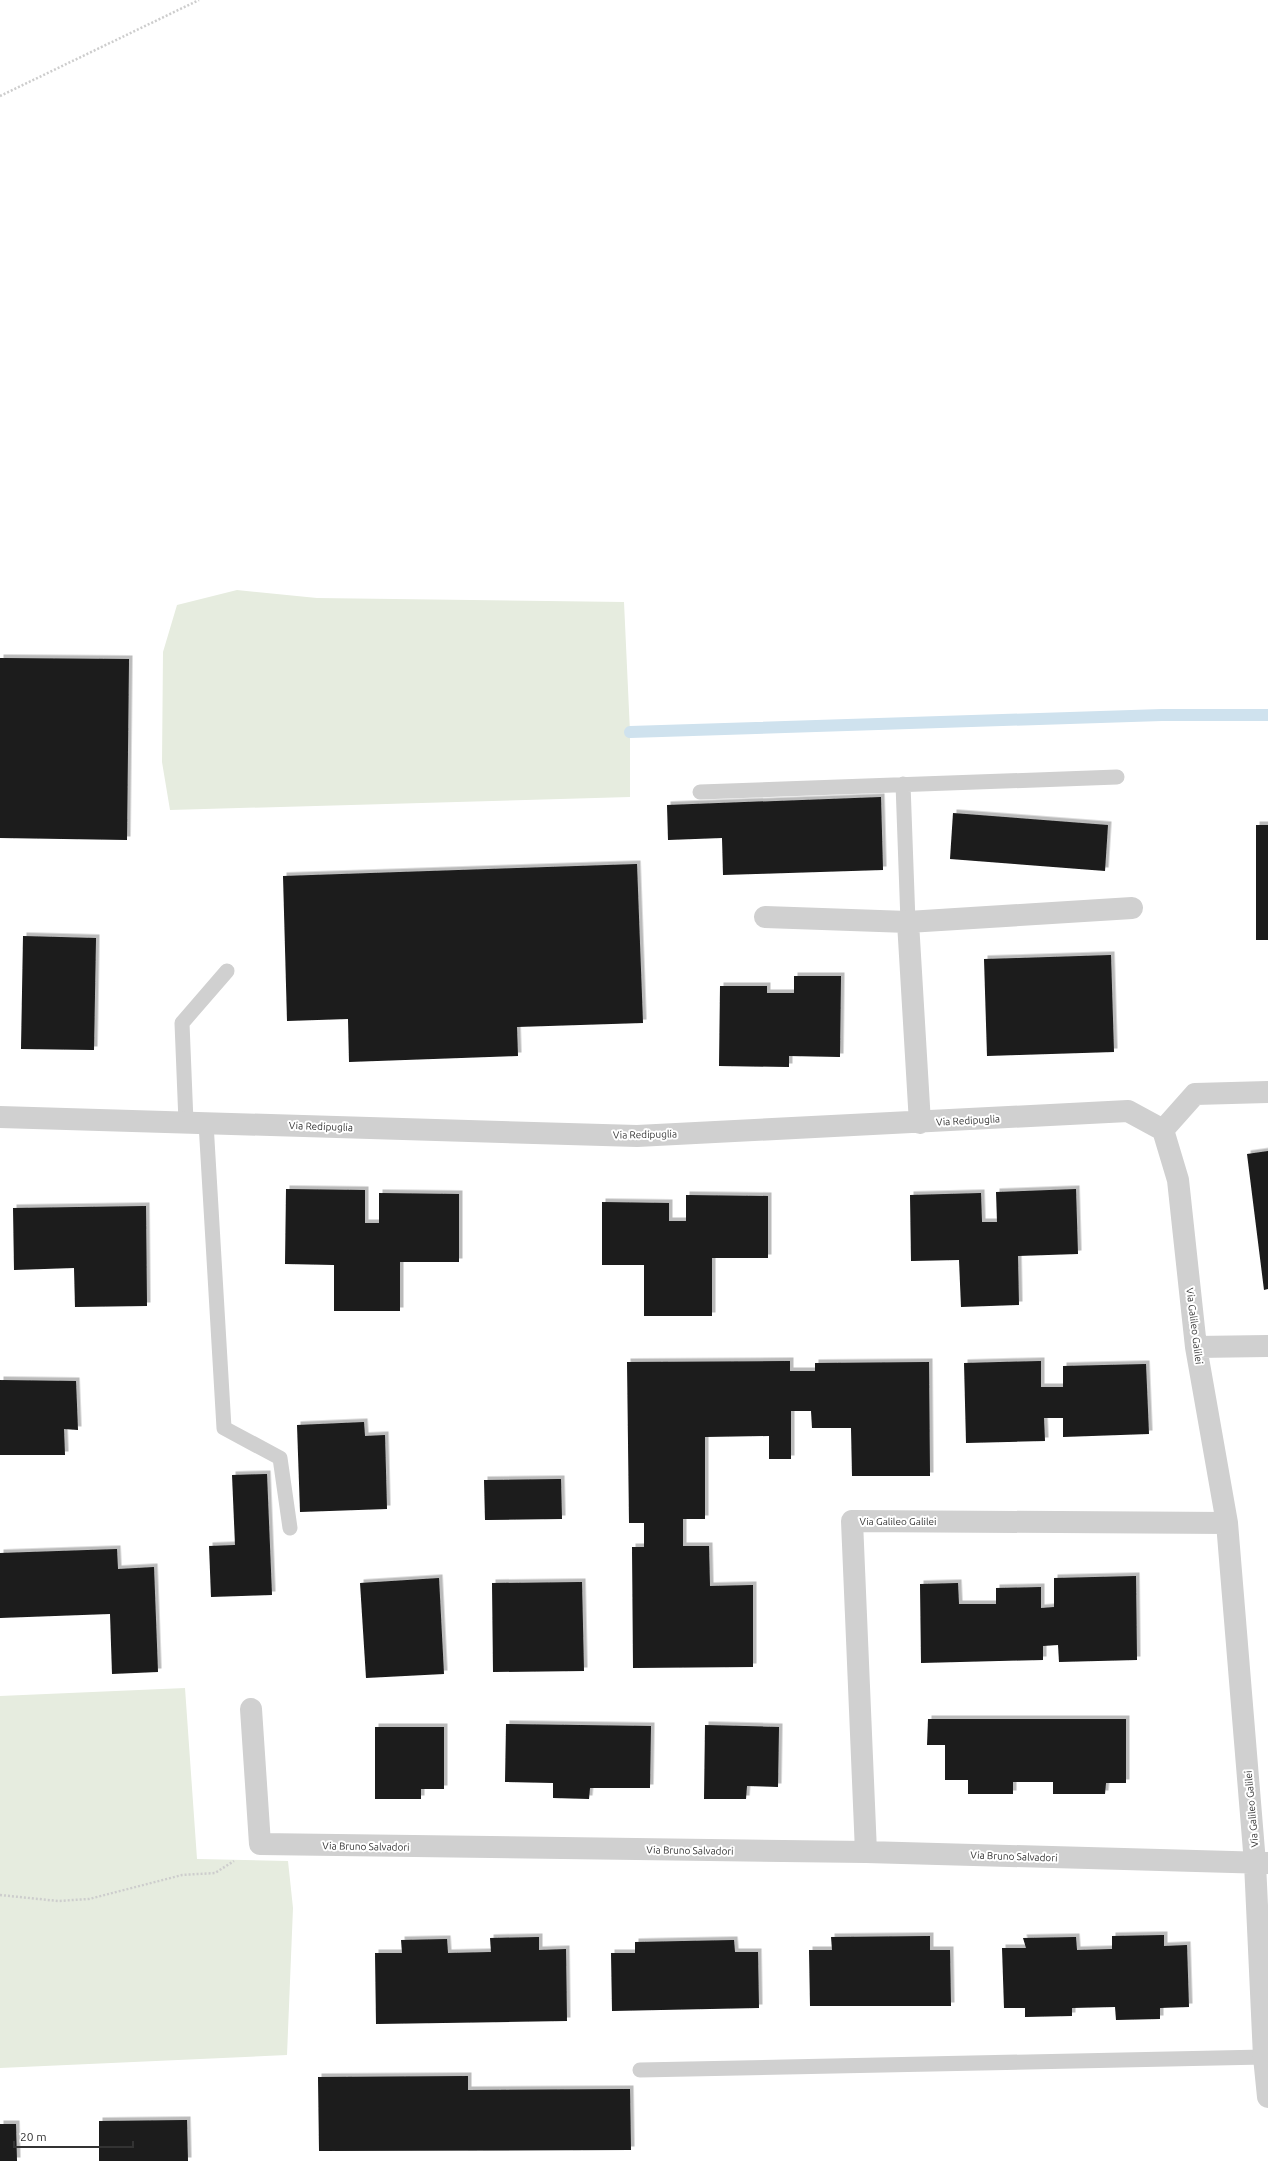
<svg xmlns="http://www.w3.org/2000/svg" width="1268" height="2161" viewBox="0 0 1268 2161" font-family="Ubuntu,sans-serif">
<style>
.green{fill:#e6ecdf}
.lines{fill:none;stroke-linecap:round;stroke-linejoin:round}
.stream{stroke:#cfe2ee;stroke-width:12}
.building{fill:#1a1a1a;filter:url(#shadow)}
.path{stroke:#cdcdcd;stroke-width:2.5;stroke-dasharray:2 2;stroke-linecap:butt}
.service{stroke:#d0d0d0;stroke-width:15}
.minor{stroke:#d0d0d0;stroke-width:22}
.labels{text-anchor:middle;stroke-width:4;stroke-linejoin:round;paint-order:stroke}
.street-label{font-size:10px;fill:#333;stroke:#fff}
</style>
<defs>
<filter id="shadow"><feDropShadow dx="3.5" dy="-3.5" stdDeviation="0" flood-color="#0004"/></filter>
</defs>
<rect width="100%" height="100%" fill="#fff"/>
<path class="green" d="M237 590 317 598 624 602 630 732V797L170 810 162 762 163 652 177 605Z
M185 1688 197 1859 288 1861 293 1908 287 2055 0 2068V1696Z"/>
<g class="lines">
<path class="stream" d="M630 732 1162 715H1268"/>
</g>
<path class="building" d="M0 658 129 659 127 840 0 838Z
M881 797 883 870 723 875 722 838 668 840 667 805Z
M953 813 1108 825 1105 871 950 859Z
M1256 825H1268V940H1256Z
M637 864 643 1023 517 1027 518 1056 349 1062 348 1019 287 1021 283 876Z
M23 936 96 938 94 1050 21 1049Z
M1111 955 1114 1052 987 1056 984 959Z
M794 976H841L840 1057 789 1056V1067L719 1066 720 986H767V993H794Z
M1268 1151V1289L1264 1290 1247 1154Z
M286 1189 365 1190V1223H379V1193L459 1194V1262H400V1311H334V1265L285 1264Z
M1076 1189 1078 1254 1018 1256 1019 1305 961 1307 959 1260 911 1261 910 1195 981 1193 982 1222H997L996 1192Z
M686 1195 768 1196V1258H712V1316H644V1265H602V1202L669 1203V1221H686Z
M146 1206 147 1306 75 1307 74 1268 14 1270 13 1208Z
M790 1361V1371H815V1363L929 1362 930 1476H852L851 1428H812L811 1411H791V1459H769V1436L705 1437V1519H683V1546H709L710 1586 753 1585V1667L633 1668 632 1547H644V1523H629L627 1362Z
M1041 1361V1387H1063V1366L1146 1364 1149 1434 1063 1437V1418H1044L1045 1441 966 1443 964 1363Z
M0 1380 76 1381 78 1430 64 1429 65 1455H0Z
M364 1422 365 1436 385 1435 387 1509 300 1512 297 1425Z
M267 1474 272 1595 211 1597 209 1546 235 1545 232 1475Z
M561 1479 562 1519 485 1520 484 1480Z
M117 1549 118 1569 154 1567 158 1672 112 1674 110 1614 0 1618V1553Z
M1136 1576 1137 1660 1059 1662 1058 1645 1043 1646V1660L921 1663 920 1584 958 1583 959 1604H996V1588L1041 1587V1608L1054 1607V1578Z
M439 1578 444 1674 366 1678 360 1583Z
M582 1582 584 1671 493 1672 492 1583Z
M928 1719H1126V1783H1106L1105 1794H1053V1782H1013V1794H968V1780H945V1745H927Z
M506 1724 651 1726 650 1788H590L589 1799 553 1798V1783L505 1782Z
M705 1725 779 1727 778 1787 747 1786 746 1799H704Z
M375 1727H444V1789H421V1799H375Z
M1164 1935V1946L1187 1945 1189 2007 1160 2008V2019L1116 2020 1115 2007 1072 2008V2016L1025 2017V2008H1004L1002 1948H1026L1023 1938 1076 1937 1077 1950 1112 1949V1936Z
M930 1936V1950H950L951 2006H810L809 1950H832L831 1937Z
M539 1937V1950L566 1949 567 2021 376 2024 375 1953H402L401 1940 447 1939 448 1953 491 1952 490 1938Z
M734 1940 735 1952H758L759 2008 612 2011 611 1953H635V1942Z
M468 2076V2090L630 2089 631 2150 319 2151 318 2077Z
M187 2120 188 2161H99V2121Z
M0 2124H16L17 2161H0Z"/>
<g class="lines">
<path class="path" d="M0 96 199 0
M0 1895 58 1901 89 1899 182 1875 215 1873 234 1861"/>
<path class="service" d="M903 784 908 922
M700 792 1117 777
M186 1122 182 1023 227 971
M206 1123 224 1428 280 1458 290 1528
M640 2070 1264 2057"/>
<path class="minor" d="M765 917 908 922 920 1123
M908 922 1132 908
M0 1117 637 1136 1128 1111 1163 1130 1195 1094 1268 1092
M1163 1130 1178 1180 1196 1347 1227 1523 1255 1863 1264 2057 1268 2097
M1196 1347 1268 1346
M251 1709 260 1844 866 1852 1268 1863
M866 1852 852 1521 1227 1523"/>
</g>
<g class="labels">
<g class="street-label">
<text transform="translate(968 1120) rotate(-3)" y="4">Via Redipuglia</text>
<text transform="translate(321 1126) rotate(2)" y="4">Via Redipuglia</text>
<text transform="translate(645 1134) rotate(-1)" y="4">Via Redipuglia</text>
<text transform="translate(1195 1326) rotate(83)" y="4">Via Galileo Galilei</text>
<text x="898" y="1525">Via Galileo Galilei</text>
<text transform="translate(1251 1809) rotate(-95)" y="4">Via Galileo Galilei</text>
<text transform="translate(366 1846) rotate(1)" y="4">Via Bruno Salvadori</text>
<text transform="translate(690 1850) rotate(1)" y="4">Via Bruno Salvadori</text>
<text transform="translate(1014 1856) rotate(2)" y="4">Via Bruno Salvadori</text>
</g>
</g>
<path d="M14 2141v6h119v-6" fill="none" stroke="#333333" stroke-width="2"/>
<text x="20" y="2141" font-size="12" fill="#333333" stroke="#ffffff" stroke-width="3" paint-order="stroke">20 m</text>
</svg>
